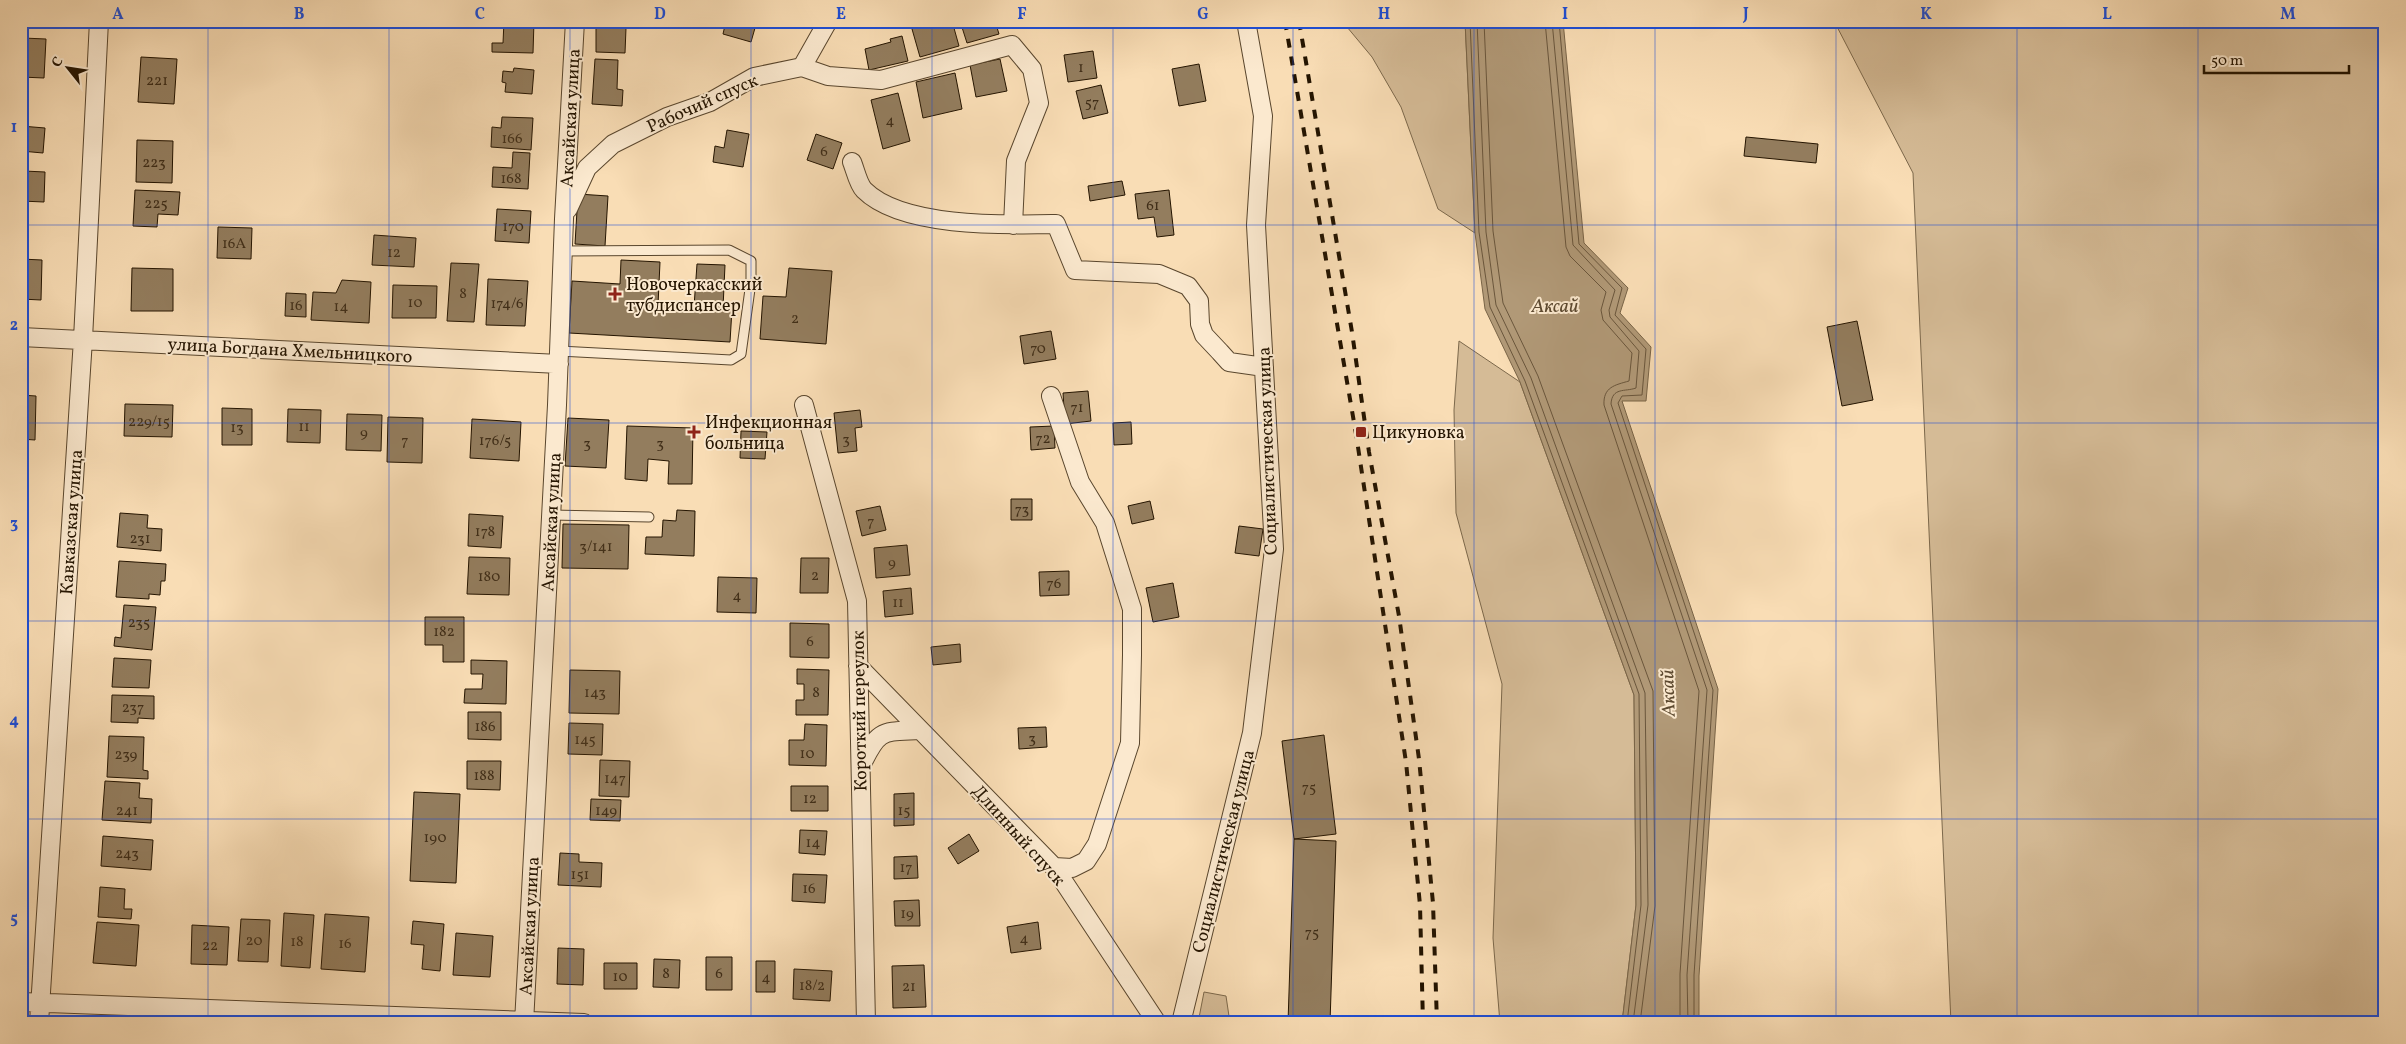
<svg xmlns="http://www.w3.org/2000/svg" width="2406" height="1044" viewBox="0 0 2406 1044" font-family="Vollkorn,serif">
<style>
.green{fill:#d5bb96;stroke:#7c684b}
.water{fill:#b19977;stroke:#796447}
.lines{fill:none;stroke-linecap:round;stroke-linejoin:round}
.shore{stroke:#6a563c;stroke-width:1}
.building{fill:#937d5e;stroke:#241400}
.lane-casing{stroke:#59462d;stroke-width:11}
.street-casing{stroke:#59462d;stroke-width:20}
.lane{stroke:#fbe9cf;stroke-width:9}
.street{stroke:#fbe9cf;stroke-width:18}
.rail{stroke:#241400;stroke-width:4;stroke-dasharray:9 9;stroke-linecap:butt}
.grid{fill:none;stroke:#1d4ed8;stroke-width:1;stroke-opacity:0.55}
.poi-dot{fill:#8f2418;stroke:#fbe9cf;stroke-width:2}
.labels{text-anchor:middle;stroke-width:4;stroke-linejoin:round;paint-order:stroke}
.number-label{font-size:15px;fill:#402e18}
.street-label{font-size:18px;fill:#241400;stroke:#fbe9cf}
.poi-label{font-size:18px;fill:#241400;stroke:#fbe9cf;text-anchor:start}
.water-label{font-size:19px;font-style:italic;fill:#5c4930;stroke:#fbe9cf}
.neatline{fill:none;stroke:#1d4ed8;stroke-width:2}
.grid-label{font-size:16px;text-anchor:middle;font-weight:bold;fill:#1d4ed8}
</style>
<rect width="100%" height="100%" fill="#f9ddb5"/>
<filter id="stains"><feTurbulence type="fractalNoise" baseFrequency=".004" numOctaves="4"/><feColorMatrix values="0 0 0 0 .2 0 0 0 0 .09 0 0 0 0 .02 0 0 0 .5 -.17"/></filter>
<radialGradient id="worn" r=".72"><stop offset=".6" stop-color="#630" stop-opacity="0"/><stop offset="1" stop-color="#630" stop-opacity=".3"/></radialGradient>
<path class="green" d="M1342 21H1465L1475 233 1438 209 1401 107 1372 57Z
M1834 21H2385V1023H1951L1913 173Z
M1459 341 1520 382 1634 695 1636 905 1622 1023H1500L1493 938 1502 684 1456 513 1454 410Z
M1204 992 1226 996 1230 1023H1198Z"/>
<path class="water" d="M1465 21H1563L1584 243 1628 288 1620 313 1651 347 1646 401H1622L1718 689 1699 976V1023H1622L1636 905 1634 695 1520 382 1485 309 1475 233Z"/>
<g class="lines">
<path class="shore" d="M1470 21 1479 232 1490 307 1525 381 1639 694 1641 905 1627 1023
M1477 21 1486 232 1496 305 1531 378 1645 693 1648 905 1633 1023
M1484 21 1493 231 1503 303 1538 376 1653 691 1655 906 1640 1023
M1545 21 1566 247 1570 256 1606 292 1601 310 1603 320 1632 353 1629 381C1615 385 1603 387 1604 405L1699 691 1680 974V1023
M1552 21 1573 245 1615 290 1609 310 1610 317 1639 351 1636 388C1625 392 1612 387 1611 404L1707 690 1687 975 1688 1023
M1559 21 1579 244 1622 288 1615 315 1646 349 1642 395 1622 396 1618 403 1713 690 1694 975V1023"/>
</g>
<path class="building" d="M504 21H534L533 53 492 52V43H503Z
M726 21H757L751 42 723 34Z
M952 21 959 46 920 57 910 22Z
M960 21H995L999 34 967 43Z
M596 27 626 28 625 53 596 52Z
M902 36 908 61 869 70 865 49 891 42 890 39Z
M23 38 46 39 44 78 21 77Z
M1093 51 1097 78 1068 82 1064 55Z
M141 57 177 59 174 104 138 102Z
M595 59 618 60 617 89 623 90 622 106 592 104Z
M1000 59 1007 91 976 97 970 65Z
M1199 64 1206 101 1179 106 1172 69Z
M514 68 534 70 532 94 505 92 506 83 502 82 503 71 513 72Z
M955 73 962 109 923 118 916 82Z
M1101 85 1108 113 1083 119 1076 91Z
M898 93 910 141 883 149 871 100Z
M502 117 533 118 531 150 491 147 492 127 501 128Z
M21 126 45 128 43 153 21 151Z
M727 130 749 134 743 167 713 162 715 146 724 148Z
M816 134 842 143 833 169 807 160Z
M1746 137 1818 144 1816 163 1744 156Z
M137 140 173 141 172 183 136 182Z
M513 152 530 153 528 189 492 187 493 167 512 168Z
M24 171 45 172 44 202 21 201V183H24Z
M1122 181 1125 195 1090 201 1088 186Z
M135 190 180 192 178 215 158 214 157 227 133 226Z
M1169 190 1174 235 1157 237 1154 217 1138 219 1135 194Z
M578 194 608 196 605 246 575 244Z
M497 209 531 211 529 243 495 241Z
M218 227 252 228 251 259 217 258Z
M374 235 416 238 414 267 372 265Z
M21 259 42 260 41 300 21 299Z
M621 260 660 262 658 305 694 307 697 264 725 265 723 308 732 309 730 342 569 333 572 281 620 284Z
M451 263 479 264 474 322 447 321Z
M132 268 173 269V311H131Z
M789 268 832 271 826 344 760 339 763 296 786 297Z
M488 279 528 281 525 326 486 325Z
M342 280 371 282 369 323 311 320 313 292 336 293Z
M393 285 437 286 436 318H392Z
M286 293 306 294V317L285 316Z
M1857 321 1873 400 1842 406 1827 327Z
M1051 331 1056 359 1024 364 1020 336Z
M1088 391 1091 421 1065 424 1063 393Z
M21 395 36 396 35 440 21 439Z
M125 404 173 405 172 437 124 436Z
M222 408 252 409V445H222Z
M288 409 321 410 320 443 287 442Z
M860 410 862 427 855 428 857 451 838 453 834 413Z
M347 414 382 415 381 451 346 450Z
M388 417 423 418 422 463 387 462Z
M568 418 609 420 606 468 565 466Z
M472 419 521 422 519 461 470 458Z
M1131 422 1132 444 1114 445 1113 423Z
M627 426 693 428 692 484H668L669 461 648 459 647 481 625 479Z
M1054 426 1055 448 1031 450 1030 427Z
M741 431 767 432 765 459 740 458Z
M1011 499H1032V520H1011Z
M1150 501 1154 519 1132 524 1128 506Z
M880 506 886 530 862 536 856 511Z
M677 510 695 511 694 556 645 554 646 537H662L663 520 676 521Z
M120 513 148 515 147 528 162 529 161 551 117 547Z
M469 514 503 516 501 548 468 546Z
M563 524 629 525 628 569 562 568Z
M1239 526 1263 529 1259 556 1235 553Z
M907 545 910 575 876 578 874 548Z
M469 557 510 558 509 595 467 594Z
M801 558H829L828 593H800Z
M119 561 166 564 165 581H161L160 595 149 594V599L116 597Z
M1069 571V595L1040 596 1039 572Z
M718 577 757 578 756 613 717 612Z
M1173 583 1179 617 1153 622 1146 588Z
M911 588 913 614 885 617 883 591Z
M124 605 156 607 152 650 114 646 115 637 121 638Z
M425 617H464V662H443V645H425Z
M790 623 829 624V658L790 657Z
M960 644 961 662 933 665 931 647Z
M114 658 151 660 149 688 112 687Z
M471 660 507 661 506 704 464 703 465 689H482L483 674H471Z
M797 669 829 670 828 715H796V700H804V684H797Z
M570 670 620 671 619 714 569 713Z
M112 695 154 696V719L138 718V723L111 722Z
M468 712H501V740L468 739Z
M569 723 603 724 602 755 568 754Z
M805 724 827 725 826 766 789 765V740H804Z
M1046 727 1047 747 1019 749 1018 728Z
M1324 735 1336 834 1294 839 1282 741Z
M109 736 144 737 143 770 148 771V779L107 777Z
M600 760 630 761 629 797 599 796Z
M467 761H501L500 790 467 789Z
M105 781 140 783 139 798 152 799 151 823 102 820Z
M791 786H828V811H791Z
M414 792 460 794 456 883 410 881Z
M914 793V825L894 826V794Z
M591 799 621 800 620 821 590 820Z
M800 830 827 831 825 855 799 853Z
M969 834 979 851 958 864 948 848Z
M103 836 153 840 151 870 101 866Z
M1294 839 1336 841 1330 1023H1288Z
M560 853 579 854V862L602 863 601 887 558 885Z
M917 856 918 878 894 879V857Z
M793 874 827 875 825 903 792 901Z
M100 887 125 889 124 909H132L131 919 98 917Z
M919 900 920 926H895L894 901Z
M284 913 314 915 310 968 281 966Z
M325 914 369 917 365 972 321 969Z
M241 919 270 920 268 962 238 961Z
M413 921 444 924 440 971 422 969 424 945 411 944Z
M97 922 139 925 136 966 93 963Z
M1038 922 1041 949 1011 953 1007 927Z
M192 925 229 927 227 965 191 964Z
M456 933 493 936 490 977 453 975Z
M558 948 584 949 583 985 557 984Z
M706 957H732V990H706Z
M654 959 680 960 679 988 653 987Z
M756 961H775V992H756Z
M604 963H637V989H604Z
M924 965 926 1007 893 1008 892 966Z
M794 969 832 971 830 1001 793 999Z"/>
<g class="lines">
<defs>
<path id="lane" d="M559 351 731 360 741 354 751 282V261L729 250 563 251
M551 515 649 517"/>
<path id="street" d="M802 67 828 76 881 80 1012 45 1032 69 1039 103 1016 161 1013 225
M852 162C855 169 858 184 864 190 902 228 1005 225 1056 224L1075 270 1159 274 1188 286 1199 301 1200 324 1204 335 1220 352 1229 362 1264 367
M568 209 587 168 613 144 667 117 710 102 754 77 802 67 828 21
M21 337 559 364
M1051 396 1080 482 1105 523 1132 609V655L1130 743 1097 844 1086 861 1072 868 1054 867
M804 405 857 601 866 1023
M858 666 1054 867 1157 1023
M862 764C879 728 883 732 920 730
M21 1002 584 1023
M39 1023 83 339 99 21
M524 1023 557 405 564 219 575 21
M1181 1023 1252 733 1274 549 1256 225 1263 116 1246 21"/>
</defs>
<use href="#lane" class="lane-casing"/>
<use href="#street" class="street-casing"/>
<use href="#lane" class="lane"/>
<use href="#street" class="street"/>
<path class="rail" d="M1285 21 1356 434 1406 762 1420 905 1423 1023
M1299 21 1352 332 1369 452 1399 616 1419 759 1433 903 1437 1023"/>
</g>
<path class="grid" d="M208 21V1023M389 21V1023M570 21V1023M751 21V1023M932 21V1023M1113 21V1023M1293 21V1023M1474 21V1023M1655 21V1023M1836 21V1023M2017 21V1023M2198 21V1023M21 225H2385M21 423H2385M21 621H2385M21 819H2385"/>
<g class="poi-dot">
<path d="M612.5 286.5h5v5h5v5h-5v5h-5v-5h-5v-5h5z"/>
<path d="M691.5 424.5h5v5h5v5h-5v5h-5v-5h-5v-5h5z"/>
<rect x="1355" y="426" width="12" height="12" rx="2.5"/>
</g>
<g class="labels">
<g class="number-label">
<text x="1081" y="72">1</text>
<text x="157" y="85">221</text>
<text x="1092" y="107">57</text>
<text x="890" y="125">4</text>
<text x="512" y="143">166</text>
<text x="824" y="156">6</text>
<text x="154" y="167">223</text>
<text x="511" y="183">168</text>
<text x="156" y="208">225</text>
<text x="1153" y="210">61</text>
<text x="513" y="231">170</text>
<text x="234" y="248">16А</text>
<text x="394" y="257">12</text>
<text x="463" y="298">8</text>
<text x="415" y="307">10</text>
<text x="507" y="308">174/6</text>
<text x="296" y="310">16</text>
<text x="341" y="311">14</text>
<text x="795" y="323">2</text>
<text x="1038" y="353">70</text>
<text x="1077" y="412">71</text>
<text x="149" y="426">229/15</text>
<text x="304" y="431">11</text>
<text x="237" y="432">13</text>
<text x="364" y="437">9</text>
<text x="1043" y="443">72</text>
<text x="846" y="444">3</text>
<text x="405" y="445">7</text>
<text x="495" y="445">176/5</text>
<text x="587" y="448">3</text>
<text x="660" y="448">3</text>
<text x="1022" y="514">73</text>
<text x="871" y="526">7</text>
<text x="485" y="536">178</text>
<text x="140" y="543">231</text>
<text x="596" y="551">3/141</text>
<text x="892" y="567">9</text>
<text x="815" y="580">2</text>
<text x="489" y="581">180</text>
<text x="1054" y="588">76</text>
<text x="737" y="600">4</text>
<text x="898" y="607">11</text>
<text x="139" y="627">235</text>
<text x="444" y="636">182</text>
<text x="810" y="646">6</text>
<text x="595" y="697">143</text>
<text x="816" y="697">8</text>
<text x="133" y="712">237</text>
<text x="485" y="731">186</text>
<text x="1032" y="743">3</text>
<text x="585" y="744">145</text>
<text x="807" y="758">10</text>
<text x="126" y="759">239</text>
<text x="484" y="780">188</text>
<text x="615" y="783">147</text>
<text x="1309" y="792">75</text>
<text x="810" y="803">12</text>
<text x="127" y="815">241</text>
<text x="606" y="815">149</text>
<text x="904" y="815">15</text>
<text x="435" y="842">190</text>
<text x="813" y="847">14</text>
<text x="127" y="858">243</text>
<text x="906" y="872">17</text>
<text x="580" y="879">151</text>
<text x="809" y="893">16</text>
<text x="907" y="918">19</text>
<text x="1312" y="937">75</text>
<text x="1024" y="943">4</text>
<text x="254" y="945">20</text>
<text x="297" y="946">18</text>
<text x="345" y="948">16</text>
<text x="210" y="950">22</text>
<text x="666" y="978">8</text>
<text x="719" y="978">6</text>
<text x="620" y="981">10</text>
<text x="766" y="982">4</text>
<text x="812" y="990">18/2</text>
<text x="909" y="991">21</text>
</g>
<g class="street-label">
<text transform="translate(702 103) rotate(-24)" y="6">Рабочий спуск</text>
<text transform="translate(570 118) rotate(-87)" y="6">Аксайская улица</text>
<text transform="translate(290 350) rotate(3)" y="6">улица Богдана Хмельницкого</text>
<text transform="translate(1267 451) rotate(-92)" y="6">Социалистическая улица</text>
<text transform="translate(71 522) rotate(-86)" y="6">Кавказская улица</text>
<text transform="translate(551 522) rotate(-87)" y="6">Аксайская улица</text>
<text transform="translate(859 711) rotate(-91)" y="6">Короткий переулок</text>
<text transform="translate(1019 835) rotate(48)" y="6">Длинный спуск</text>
<text transform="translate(1223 851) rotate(-76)" y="6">Социалистическая улица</text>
<text transform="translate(529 926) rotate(-87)" y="6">Аксайская улица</text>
</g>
<g class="poi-label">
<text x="626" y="290">Новочеркасский<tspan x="626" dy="21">тубдиспансер</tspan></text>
<text x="705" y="428">Инфекционная<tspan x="705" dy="21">больница</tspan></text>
<text x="1372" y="438">Цикуновка</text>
</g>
<g class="water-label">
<text x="1555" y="312">Аксай</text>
<text transform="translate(1667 693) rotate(-92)" y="7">Аксай</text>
</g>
</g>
<rect width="2406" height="1044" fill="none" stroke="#f9ddb5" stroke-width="55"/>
<g transform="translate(68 68) rotate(300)" stroke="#fbe9cf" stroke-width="4" paint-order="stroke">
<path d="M0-4L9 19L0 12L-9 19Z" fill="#241400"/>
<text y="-8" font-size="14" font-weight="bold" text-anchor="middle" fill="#241400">С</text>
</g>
<path d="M2204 65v8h145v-8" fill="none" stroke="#241400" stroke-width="2.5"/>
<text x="2211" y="65" font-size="15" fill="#241400" stroke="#fbe9cf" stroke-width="4" paint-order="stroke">50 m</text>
<rect x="28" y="28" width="2350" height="988" class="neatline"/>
<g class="grid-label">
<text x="118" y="19">A</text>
<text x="299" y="19">B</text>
<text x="480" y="19">C</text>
<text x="660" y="19">D</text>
<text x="841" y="19">E</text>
<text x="1022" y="19">F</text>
<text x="1203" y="19">G</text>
<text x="1384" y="19">H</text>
<text x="1565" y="19">I</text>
<text x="1746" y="19">J</text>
<text x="1926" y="19">K</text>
<text x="2107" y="19">L</text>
<text x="2288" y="19">M</text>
<text x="14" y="132">1</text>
<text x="14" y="330">2</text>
<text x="14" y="528">3</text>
<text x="14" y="725">4</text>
<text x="14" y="923">5</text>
</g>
<rect width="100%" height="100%" filter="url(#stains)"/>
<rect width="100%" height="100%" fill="url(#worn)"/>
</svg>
